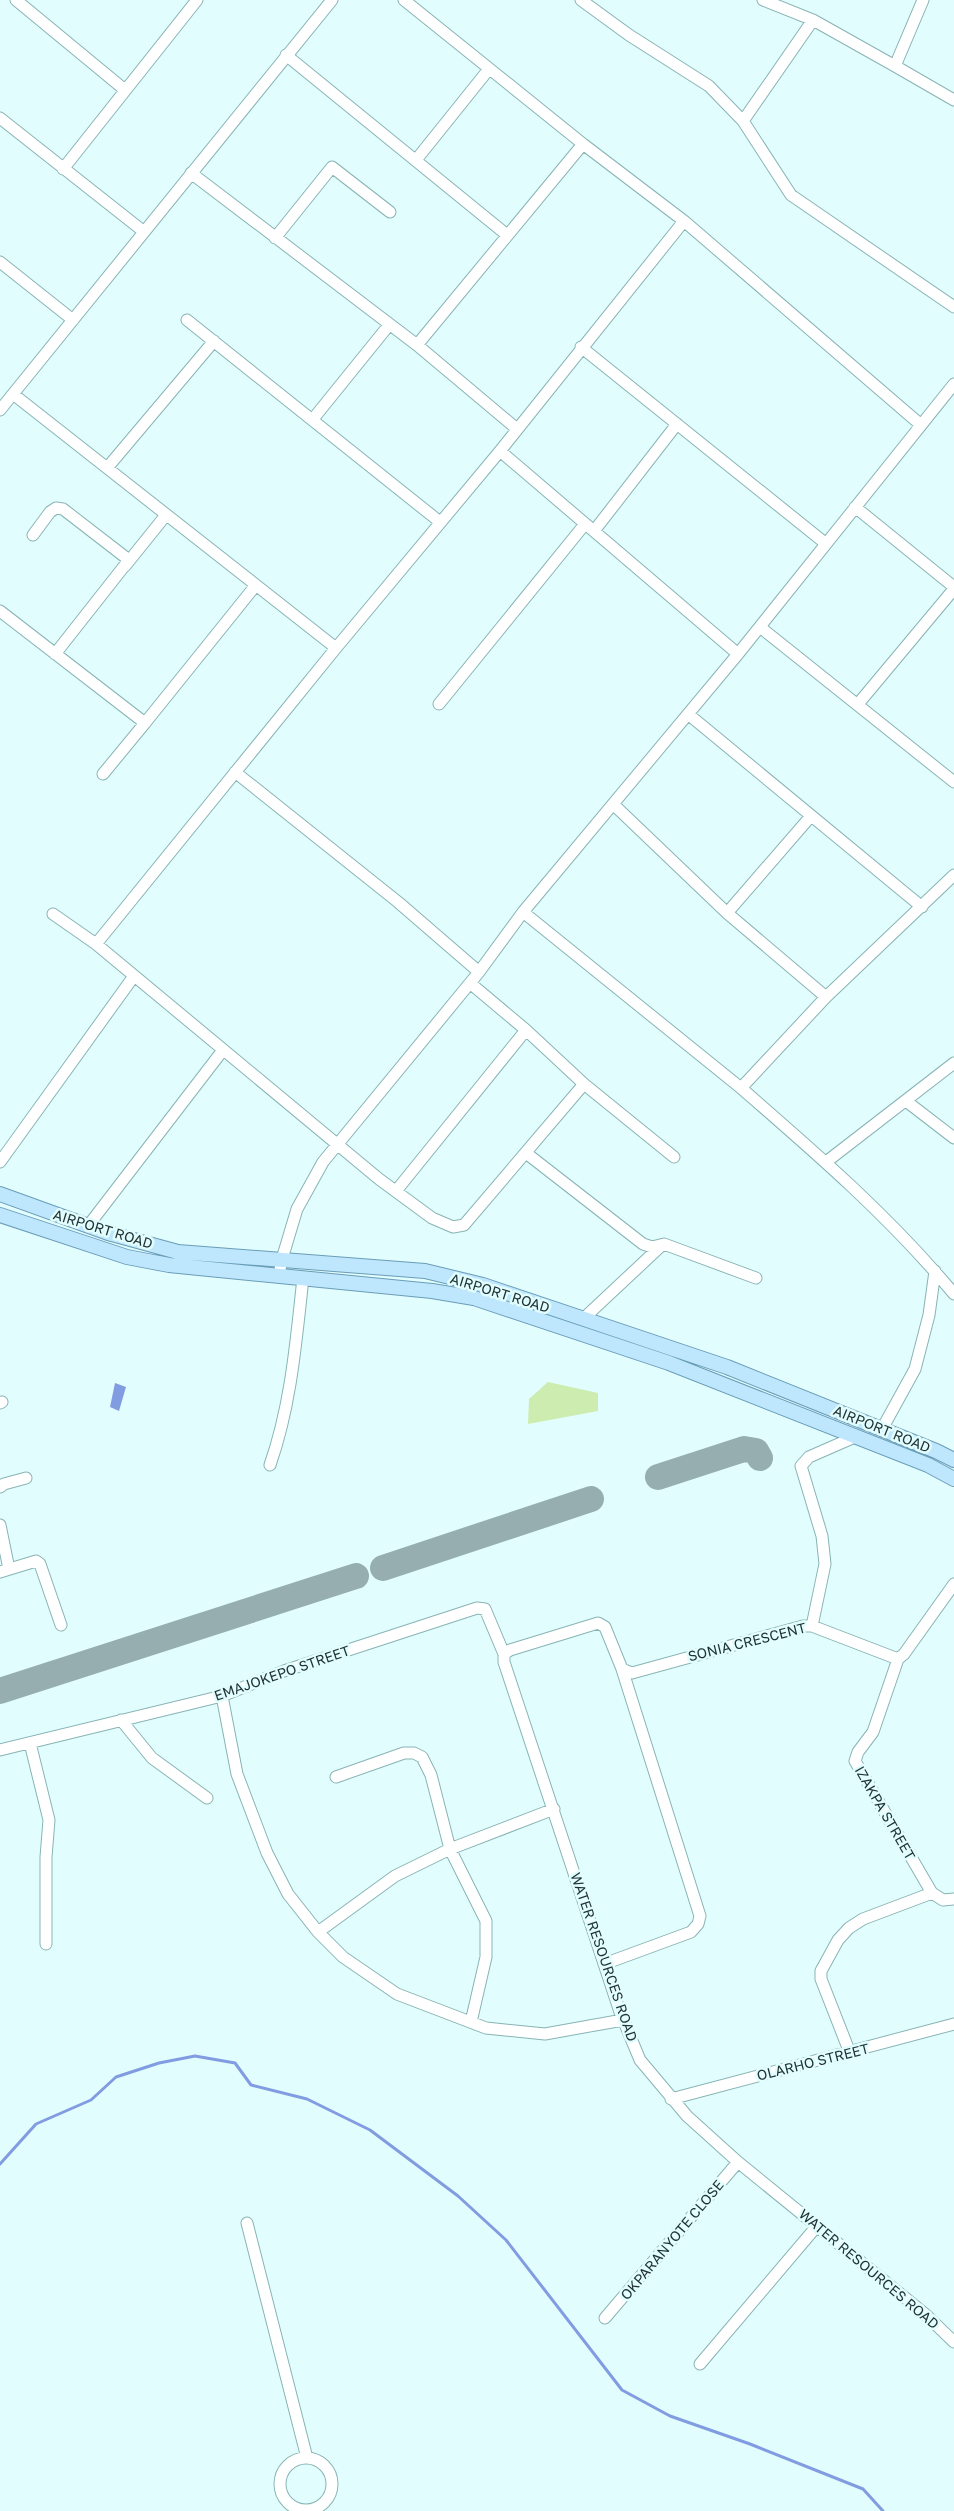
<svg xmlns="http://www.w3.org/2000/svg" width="954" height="2511" viewBox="0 0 954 2511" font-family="'Golos Text',sans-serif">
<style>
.green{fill:#ccecb0}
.water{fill:#829ce1}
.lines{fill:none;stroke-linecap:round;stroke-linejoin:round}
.stream{stroke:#829ce1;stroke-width:3}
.taxiway{stroke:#97aeb0;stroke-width:26}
.minor-casing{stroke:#88b4b5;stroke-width:13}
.major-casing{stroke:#6a9db7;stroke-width:16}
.minor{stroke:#fff;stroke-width:11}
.major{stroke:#bee7fe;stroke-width:14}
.labels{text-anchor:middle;stroke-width:5;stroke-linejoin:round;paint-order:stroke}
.street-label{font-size:14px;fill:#1f3132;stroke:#e2fdfe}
</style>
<rect width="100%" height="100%" fill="#e2fdfe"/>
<path class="green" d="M548 1382 598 1393V1411L528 1424 529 1399Z"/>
<path class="water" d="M115 1383 126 1387 119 1411 110 1407Z"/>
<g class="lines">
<path class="stream" d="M0 2164 36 2124 91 2100 116 2077 159 2063 195 2056 235 2063 251 2085 307 2099 370 2130 458 2196 506 2240 622 2390 670 2416 750 2444 863 2489 883 2511"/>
<path class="taxiway" d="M658 1477 744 1449 756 1451 760 1458
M383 1568 591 1499
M0 1691 356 1576"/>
<defs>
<path id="minor" d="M16 0 125 90
M404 0 583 144 684 221 921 425
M581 0 629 35 709 86 743 121 791 195 954 307
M763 0 813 20 895 66
M923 0 895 66 954 100
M286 55 507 235
M0 118 143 231
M743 121 813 20
M416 160 489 69
M63 169 197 0
M191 173 417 345 517 429
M275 238 332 167 390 212
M0 262 73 320
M187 320 440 522
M417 345 583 144
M581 347 825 543
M13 394 336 648
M0 410 332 0
M313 419 389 325
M500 451 738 654
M107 468 214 341
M855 507 954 587
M594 531 677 424
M33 535 50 512 56 508 63 509 129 560 55 654
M125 566 166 515
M0 611 145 723 256 585
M760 627 954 782
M439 704 585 524
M858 704 954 589
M688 714 922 907
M235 772 398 902 479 972
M103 774 145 723
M613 804 727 913 826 997
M954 875 826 997 741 1088C816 1153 891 1218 954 1294
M523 912 741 1088
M727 913 811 816
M53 914 96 944 379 1179 432 1218 453 1227 464 1225 584 1084 526 1030 470 983
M96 944 336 648 500 451 684 221
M584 1084 674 1157
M906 1101 954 1138
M526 1153 643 1244 652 1247 664 1244 756 1278
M0 1162 134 976
M826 1162 954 1063
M396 1191 526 1030
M88 1226 223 1050
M279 1275 282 1259 297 1209 323 1162 479 972 523 912 738 654 954 384
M583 1319 662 1245
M0 1403 2 1402
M882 1429 915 1369 929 1315 935 1271
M270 1465C291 1405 296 1342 303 1278
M0 1487 4 1484 26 1478
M0 1525 9 1569
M0 1572 36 1561 40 1564 61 1625
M954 1584 904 1654 898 1659 873 1732 858 1752 855 1761 932 1893 943 1900 954 1899
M812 1626 825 1564 822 1536 801 1466 809 1457 857 1436
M622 1669 632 1673 803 1626H812L898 1659
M222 1696 237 1774 267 1853 288 1894 318 1932 343 1957 397 1994 486 2028 545 2034 623 2020
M121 1720 152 1758 207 1798
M30 1743 49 1820 46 1857V1944
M0 1750 222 1696 284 1671 477 1608 485 1609 504 1654
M336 1777 404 1753H414L422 1757 431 1775 450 1849 486 1921V1957L471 2022
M318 1932 395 1876 450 1849 554 1809
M604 1964 691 1932 698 1924 700 1916 622 1669 605 1627 598 1623 510 1650 504 1654V1662L620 2012 640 2060 687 2116 738 2162 925 2314 954 2342
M850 2053 821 1979V1971L838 1940 849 1928 863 1919 932 1893
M671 2099 954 2024
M247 2223 307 2458
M605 2318 738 2162
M700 2364 817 2226
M280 2484a26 26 0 1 1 52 0a26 26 0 1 1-52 0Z"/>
<path id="major" d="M0 1194 108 1233 178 1252 425 1271 483 1285 727 1367 936 1451 954 1460
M0 1215 127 1257 169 1265 432 1291 474 1298 669 1363 928 1465 954 1479"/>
</defs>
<use href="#minor" class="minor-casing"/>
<use href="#major" class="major-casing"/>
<use href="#minor" class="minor"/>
<use href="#major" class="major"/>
</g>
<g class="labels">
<g class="street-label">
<text transform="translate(103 1229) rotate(17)" y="5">AIRPORT ROAD</text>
<text transform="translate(500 1293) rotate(17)" y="5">AIRPORT ROAD</text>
<text transform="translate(882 1429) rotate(22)" y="5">AIRPORT ROAD</text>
<text transform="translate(747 1642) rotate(-14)" y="5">SONIA CRESCENT</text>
<text transform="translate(282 1673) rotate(-19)" y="5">EMAJOKEPO STREET</text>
<text transform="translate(885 1813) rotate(60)" y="5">IZAKPA STREET</text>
<text transform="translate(604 1957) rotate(71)" y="5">WATER RESOURCES ROAD</text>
<text transform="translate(813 2062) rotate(-14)" y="5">OLARHO STREET</text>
<text transform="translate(672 2240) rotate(-50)" y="5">OKPARANYOTE CLOSE</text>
<text transform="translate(869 2269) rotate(40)" y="5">WATER RESOURCES ROAD</text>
</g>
</g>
</svg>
